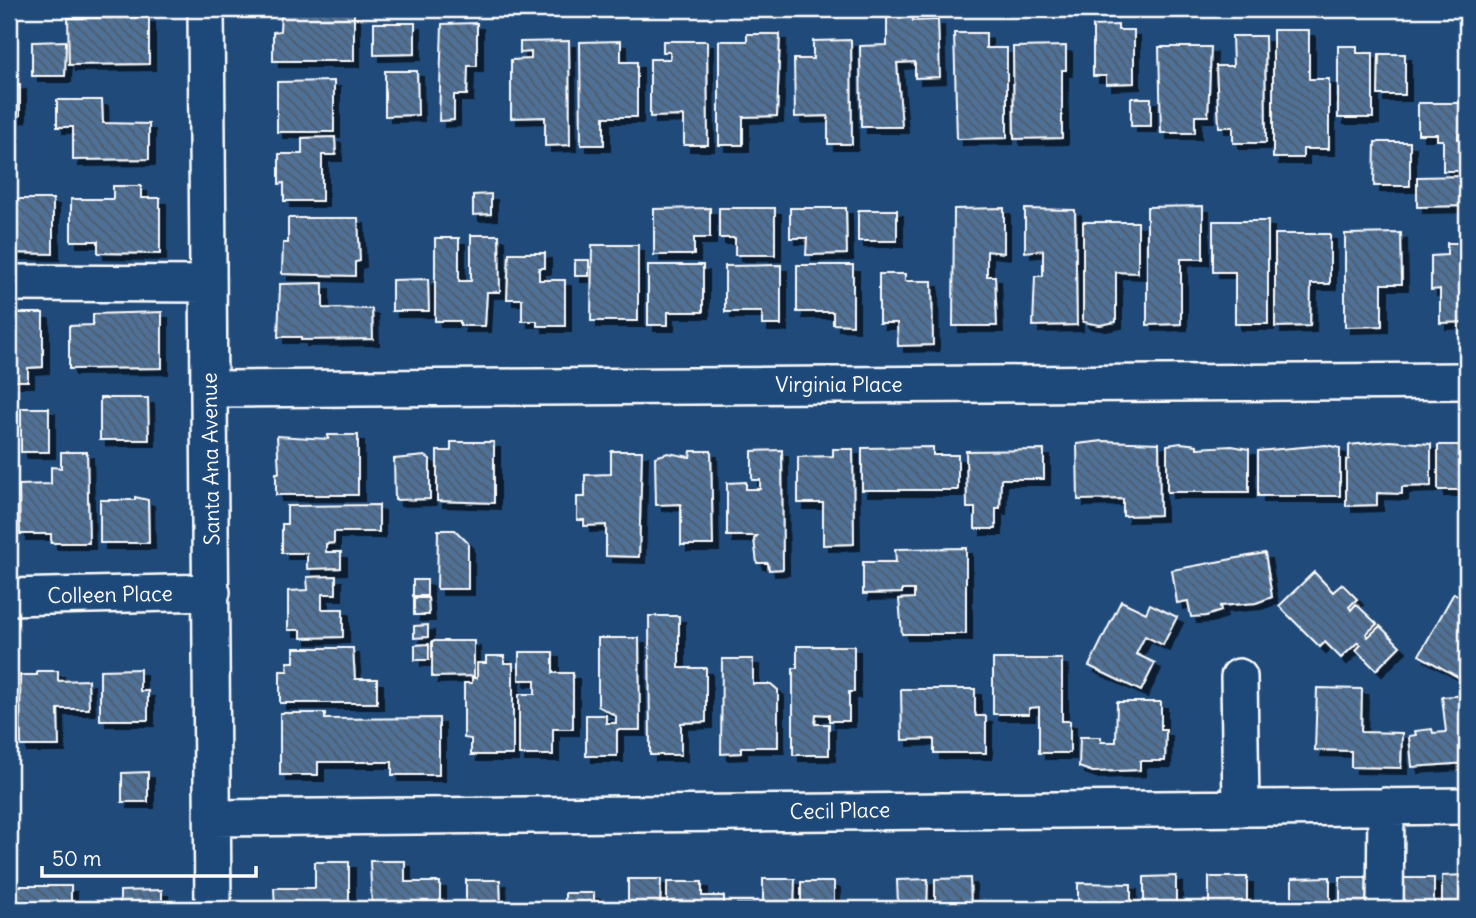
<svg xmlns="http://www.w3.org/2000/svg" width="1476" height="918" viewBox="0 0 1476 918" font-family="Delius,sans-serif">
<style>
.building{fill:url(#building-back-hatch);stroke:#fff;stroke-width:2;filter:url(#shadow)}
.lines{fill:none;stroke-linecap:round;stroke-linejoin:round}
.minor-casing{stroke:#fff;stroke-width:40}
.minor{stroke:#1f4a7a;stroke-width:35}
.labels{text-anchor:middle;stroke-width:6;stroke-linejoin:round;paint-order:stroke}
.street-label{font-size:21px;fill:#fff;stroke:#1f4a7a}
</style>
<defs>
<pattern id="building-back-hatch" width="6" height="6" patternUnits="userSpaceOnUse" patternTransform="scale(1.75)"><rect width="6" height="6" fill="#507197"/><path d="M-1 5l2 2M0 0l6 6M5-1l2 2" fill="none" stroke="#4e5b6a"/></pattern>
<filter id="shadow"><feDropShadow dx="6" dy="6" stdDeviation="0" flood-color="#0009"/></filter>
</defs>
<rect width="100%" height="100%" fill="#1f4a7a"/>
<filter id="ink" filterUnits="userSpaceOnUse"><feTurbulence type="fractalNoise" baseFrequency=".0143" numOctaves="2"/><feDisplacementMap in="SourceGraphic" scale="14" xChannelSelector="R" yChannelSelector="G"/><feConvolveMatrix kernelMatrix="1 2 1 2 8 2 1 2 1" color-interpolation-filters="sRGB"/></filter>
<g filter="url(#ink)">
<path class="building" d="M281 11H354V61H273V32L280 31Z
M912 15 913 21 938 20 940 77 915 78V62L897 63 902 127H861L860 46 887 45V16Z
M149 17V64L69 65 68 18Z
M374 23H415V54L374 55Z
M477 23V66H468L467 95H454V120L439 121 442 24Z
M1118 25V30H1134V83L1106 84V76H1093V26Z
M1273 30H1309V79H1329V149H1303V158H1273Z
M954 33H986V48H1007V138L957 139Z
M747 34H780L777 116 743 117V145H719V41H747Z
M1232 36H1265L1266 143H1233V127H1219L1216 66H1233Z
M851 40 852 144H828V116L795 117 794 59H813V41Z
M66 41 65 76H32V42Z
M569 41 570 145 545 146V117L511 118V60L531 59V52L520 53V42Z
M621 41V62H637V117H604V145H581L580 42Z
M663 41H707L708 145H684V116L650 117V59H670V52H663Z
M1066 46V70H1062V138L1014 139 1013 47Z
M1338 46H1357V53H1373V118H1338Z
M1159 47H1211L1208 116H1195V133H1161Z
M1379 54H1405V95H1378Z
M385 71H417L418 115 385 116Z
M334 81V132H277V82Z
M20 84V116L9 117V85Z
M1131 98H1151V126H1131Z
M57 100H102L103 123 149 124V159L73 160V127H57Z
M1418 103H1466V134H1458V139H1467V171H1443V140H1437V134H1418Z
M335 137 336 155H322V201H284V183L279 184V154H302V138Z
M1375 142H1410V186H1374Z
M1467 176V206L1417 207V177Z
M113 186H141V198H160V254L98 253V241H71V199H113Z
M491 194V214L473 215V195Z
M9 199H53V254L9 253Z
M1203 206V259H1181V324L1147 325V207Z
M710 208V238H694V255H654V209Z
M719 208H775V255H735V238H719Z
M790 208H846L847 254 806 255 807 238H790Z
M1004 208V253L987 251V276H995L997 326H953L954 209Z
M1025 209 1075 210 1077 325 1033 326 1035 276H1043V250L1025 252Z
M858 210H897V241H858Z
M288 218H358L360 261 355 262V276L282 274 283 243H288Z
M1213 221H1268V324H1235V272H1213Z
M1083 222H1138V273L1116 272V322L1100 325 1083 322Z
M1401 233 1402 284H1382V326L1345 327V234Z
M1275 234H1330V284H1311L1310 326 1275 327Z
M471 235H499L500 292H487L485 326H460V321H435V238H459V281H471Z
M1447 243H1467V322L1440 323V289L1431 290V256L1447 255Z
M592 245H638V321H591Z
M509 253H545V268H539V280H565V326H537V321H522V299H507Z
M575 260H589V276H575Z
M648 265H703V312H668V325H648Z
M781 265V325H762V312H725V266Z
M797 265H853V325L833 324V312H797Z
M879 274H905V281H932L933 345 898 346 897 323H879Z
M428 279 429 311H392V280Z
M323 283V308L372 309 373 339 301 340V337H278L280 284Z
M162 312V368L69 369V326L93 325V314Z
M9 313H43V367L28 368V381H9Z
M100 398H148L149 440H100Z
M21 408H49V452H21Z
M328 435H358V495H276V473H279L277 436 328 439Z
M1103 441 1159 443 1160 515 1123 516V499L1078 500 1077 444Z
M1389 441 1431 444V486L1402 487V494L1377 493V505L1346 506V460L1349 459V445Z
M451 442H494V503L437 501V451H451Z
M1181 443 1197 445V448L1232 446 1249 449V492H1167V445Z
M1326 445 1340 448V496H1258V451Z
M1438 445H1467V498H1462L1463 490H1438Z
M933 447V455H958V490H862V448Z
M833 449H853L854 544 823 545V503H798V457L833 456Z
M782 450 783 569 769 570 768 563H757L754 539 757 536H727V483L746 482V489H760V480H752V451Z
M1044 450V479H1001L1000 508H996V529H975V508H967L966 451Z
M611 451H642L639 557 606 556V525L584 526V520H577V497H585V475L611 474Z
M691 451H711L713 545H681V504L656 505 655 457 668 453 690 457Z
M61 452H87L89 543H51V534H20L19 485 51 484V467L61 468Z
M425 456 430 459V499L395 500 394 459Z
M135 497 148 500 149 543H100V500H135Z
M379 505V532H334V543L326 544V552H341V568L307 569V553H282V524H287V506Z
M438 530H455L468 543V589H437Z
M966 548V634H902L899 599 914 598V590H902V593L863 594V562H896L895 549Z
M1265 553 1272 597 1256 603 1220 606 1221 611 1206 616 1191 617 1188 601 1177 603 1172 570Z
M1314 572 1333 592 1342 584 1357 599 1349 607 1351 610 1356 604 1377 624 1366 634 1368 637 1380 626 1400 646 1376 670 1356 650 1361 645 1358 642 1341 658 1325 642 1320 647 1279 606Z
M336 576V594H322V609H343V637L301 638V630H288V591L308 590 307 577Z
M413 580H427V596H413Z
M1454 593 1467 601V682L1419 655Z
M414 598H428L429 615H414Z
M1121 601 1146 613 1150 604 1177 617 1163 645 1145 636 1136 654 1155 663 1141 691 1089 666Z
M649 616H679V668H706V722L681 723V755H650Z
M428 625V637L414 638V626Z
M598 638H639L640 730H617V756H586V715H606V723H616V716L598 706Z
M432 641H474V676L432 677Z
M429 644V660H415V645Z
M797 646H854V692H849V721H829V715L816 714 815 724H829V755H793V668H797Z
M294 648H353L355 679H377V703H280V671H288L287 662H294Z
M519 652H553V673H573V729H553V755H519V694H535V680H519Z
M486 656H504V663H513V755H471V739L464 738V683H472V678H477V663H486Z
M722 659H753V684H771L778 690V747H741V753L721 754Z
M993 659H1062V721H1070V753H1039V707L1029 708V714H993Z
M9 668H12V724H9Z
M140 669V691H148V720H100V670Z
M37 671H58V681L88 680 89 709H58L59 746H21L20 675H37Z
M1317 688 1362 689 1361 732 1402 733 1401 768 1351 767V751L1315 750Z
M901 689H975V712L976 716H986V753H934V739L902 740Z
M1467 695V763L1412 767 1409 736 1416 735 1415 731 1432 729 1433 733 1446 732 1442 697Z
M1117 702H1161V730H1166L1165 761H1140V770L1093 772 1079 767 1080 737H1101V742H1116Z
M280 713H325V719L439 718V775H392V762H318V775H280Z
M148 772V802H122V773Z
M370 861H405V882H440V909H372Z
M315 862H349V909H275L274 888H315Z
M1467 875V909H1442V876Z
M1176 876V903H1191V909H1144V877Z
M1209 877H1247V905L1257 904V909H1209Z
M1330 877V909H1282V904H1292V878Z
M1340 877H1380V909H1340Z
M970 878 971 907 984 906V909H935V879Z
M1394 878H1434V909H1394Z
M628 879H661L660 909H603V905H628Z
M763 879H795L794 909H737V904H763Z
M928 879 927 909H872V904H898L897 880Z
M466 880H500L501 906 527 905V909H466Z
M667 882H702V896H724V908L729 909H667Z
M801 882H834V907L850 909H801Z
M1078 883 1131 884V909H1078Z
M9 886H71V909H9Z
M162 890V909H120V891Z
M565 893H594V909H539L565 908Z"/>
<g class="lines">
<defs>
<path id="minor" d="M206 9 213 909
M9 283 207 284
M211 389 1467 381
M9 597 212 592
M1239 677 1241 806
M213 818 1467 806
M1385 909 1386 806"/>
</defs>
<use href="#minor" class="minor-casing"/>
<use href="#minor" class="minor"/>
</g>
</g>
<g class="labels">
<g class="street-label">
<text x="839" y="392">Virginia Place</text>
<text transform="translate(211 459) rotate(-91)" y="7">Santa Ana Avenue</text>
<text transform="translate(110 595) rotate(-1)" y="7">Colleen Place</text>
<text transform="translate(840 811) rotate(-1)" y="7">Cecil Place</text>
</g>
</g>
<rect width="1476" height="918" fill="none" stroke="#1f4a7a" stroke-width="35"/>
<rect x="18" y="18" width="1441" height="883" fill="none" stroke="#fff" stroke-width="2.5" filter="url(#ink)"/>
<path d="M42 866v10h214v-10" fill="none" stroke="#ffffff" stroke-width="3.5"/>
<text x="52" y="866" font-size="21" fill="#ffffff" stroke="#1f4a7a" stroke-width="5" paint-order="stroke">50 m</text>
</svg>
